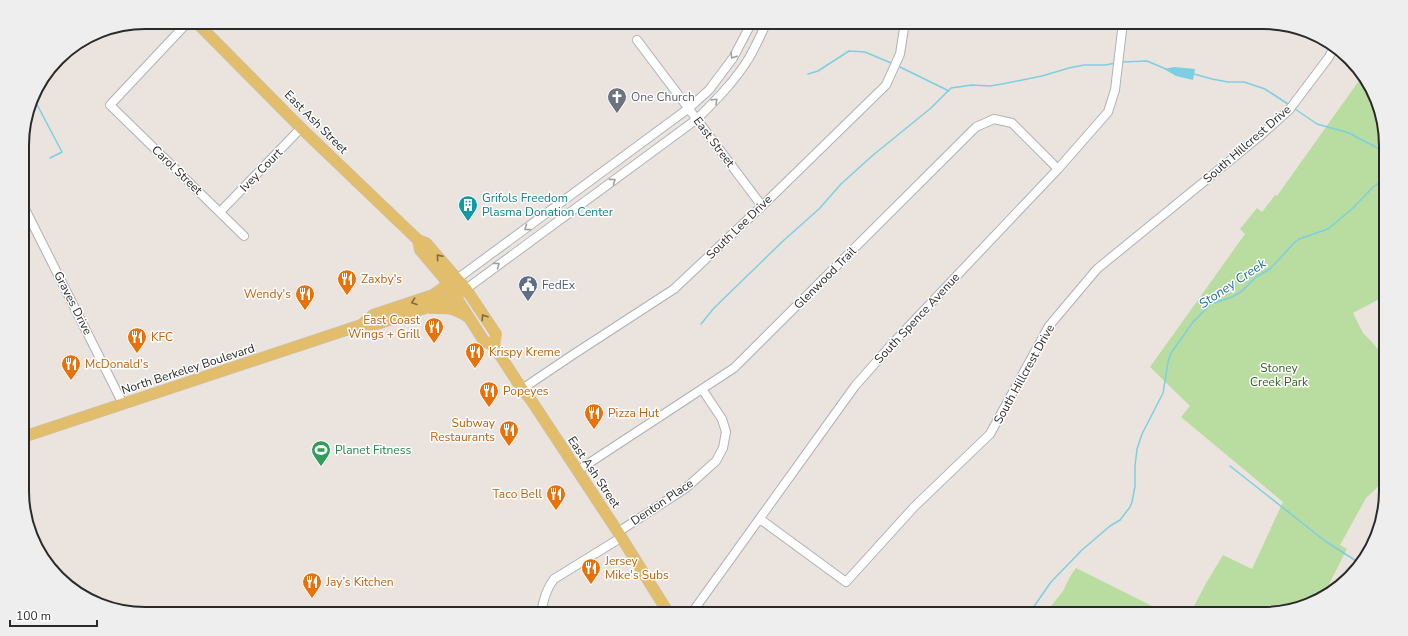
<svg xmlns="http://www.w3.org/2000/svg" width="1408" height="636" viewBox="0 0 1408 636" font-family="'Nunito Sans',sans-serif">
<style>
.green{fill:#b9dca0}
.water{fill:#7ccfe2}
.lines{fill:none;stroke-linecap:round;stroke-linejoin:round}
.stream{stroke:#7ccfe2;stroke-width:1.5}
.minor-casing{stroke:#aeb1b9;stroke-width:10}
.major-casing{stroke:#c3c3c3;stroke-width:12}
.minor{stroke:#fff;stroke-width:8}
.major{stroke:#e2bd6b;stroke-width:11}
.oneway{stroke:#9f9f9f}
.oneway2{stroke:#7d6c47}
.labels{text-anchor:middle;stroke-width:3;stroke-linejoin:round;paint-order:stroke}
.worship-label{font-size:12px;fill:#5b616d;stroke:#fff;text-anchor:start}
.street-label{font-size:12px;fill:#2a2a2a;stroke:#fff}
.culture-label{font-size:12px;fill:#0d838f;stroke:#fff;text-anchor:start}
.food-label{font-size:12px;fill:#c56008;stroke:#fff;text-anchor:start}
.service-label{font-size:12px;fill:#4e5e75;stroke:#fff;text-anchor:start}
.park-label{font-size:12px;fill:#346022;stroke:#fff}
.leisure-label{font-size:12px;fill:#27864d;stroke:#fff;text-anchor:start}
.water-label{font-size:13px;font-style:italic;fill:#1b6f8d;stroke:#fff}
.rim{fill:none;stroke:#2a2a2a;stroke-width:2}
</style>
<rect width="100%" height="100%" fill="#ebe4de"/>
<path class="green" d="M1363 75 1385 129V296L1353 313 1363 333 1373 343 1386 360V479L1366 498 1340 545 1347 549 1323 596 1271 614H1190L1205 585 1223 555 1252 569 1283 502 1181 417 1190 406 1150 367 1245 234 1240 229 1257 208 1262 212 1275 195 1277 196Z
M1381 517 1377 539 1371 547 1368 544Z
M1076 568 1168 614H1045L1063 591 1071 575Z"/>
<path class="water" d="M1174 67 1195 69 1193 80 1176 76 1164 69Z"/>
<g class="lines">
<path class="stream" d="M1122 62 1147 61 1166 69
M900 67 949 91
M808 74 818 71 849 51 865 52 891 63
M1194 74 1212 79 1228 82H1244L1265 89 1288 104
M33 97 62 152 50 158
M1295 109 1317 124 1349 133 1385 152
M701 324 714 308 783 241 819 209 841 184 872 156 931 108 951 88 972 85 990 86 1002 84 1042 76 1069 68 1084 65H1105L1116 63
M1230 466 1325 541 1361 564
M1025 614 1035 605 1051 582 1082 550 1110 526 1120 520 1130 507 1132 502 1135 486V466L1137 449 1142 434 1163 393 1168 362 1171 353 1193 322 1211 304 1232 297 1242 291 1256 277 1270 269 1294 243 1299 239 1328 229 1353 208 1373 187 1385 179"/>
<defs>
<path id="minor" d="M188 22 110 105 244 236
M637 40 762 206
M22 203 123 404
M220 212 301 128
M457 279 689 108 709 90 733 58 752 22
M466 289 697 119C716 100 735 81 749 58 756 46 761 34 767 22
M522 389 574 354 674 289 762 206 886 85 900 54 905 22
M577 471 734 368 976 127 994 119 1012 123 1058 169
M760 519 846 582 914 507 990 434 1049 326 1097 269 1260 136 1289 110 1329 57 1333 49
M618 532 686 488 716 461 723 448 726 432 722 419 702 389
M541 614C543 600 546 589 554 579L622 537
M691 614 855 386 893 343 1058 169 1108 112 1115 90 1123 22"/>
<path id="major" d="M196 22 301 128 418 240 426 243 466 289 496 334 494 346
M418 240 420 250 443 277 484 341 494 346 522 389 531 400 618 532 669 614
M431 308C448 308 453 307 468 317
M361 325 373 315 433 295 453 281
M23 437 361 325 377 324 425 308 450 298 466 289"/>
</defs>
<use href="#minor" class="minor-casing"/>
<use href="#major" class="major-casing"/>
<use href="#minor" class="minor"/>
<use href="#major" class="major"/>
</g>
<defs><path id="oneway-chevron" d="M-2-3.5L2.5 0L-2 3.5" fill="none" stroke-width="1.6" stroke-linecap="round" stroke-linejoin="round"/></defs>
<g class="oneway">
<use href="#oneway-chevron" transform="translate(733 56) rotate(122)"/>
<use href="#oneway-chevron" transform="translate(715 101) rotate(-44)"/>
<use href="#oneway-chevron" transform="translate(613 181) rotate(-36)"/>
<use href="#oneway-chevron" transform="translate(527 228) rotate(144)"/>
<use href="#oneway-chevron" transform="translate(497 265) rotate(-37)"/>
</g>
<g class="oneway2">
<use href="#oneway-chevron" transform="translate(439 257) rotate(-131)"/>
<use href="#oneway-chevron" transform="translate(414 302) rotate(160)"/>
<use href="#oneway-chevron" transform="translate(484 317) rotate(-123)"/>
</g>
<defs>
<symbol id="church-pin" viewBox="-11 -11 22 30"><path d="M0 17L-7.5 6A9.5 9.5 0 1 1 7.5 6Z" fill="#6b7280" stroke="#fff"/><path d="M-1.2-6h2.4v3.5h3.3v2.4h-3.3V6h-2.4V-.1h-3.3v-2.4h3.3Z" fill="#fff"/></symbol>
<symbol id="building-pin" viewBox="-11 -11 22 30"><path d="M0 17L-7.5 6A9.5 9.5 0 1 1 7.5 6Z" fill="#0f9aa8" stroke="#fff"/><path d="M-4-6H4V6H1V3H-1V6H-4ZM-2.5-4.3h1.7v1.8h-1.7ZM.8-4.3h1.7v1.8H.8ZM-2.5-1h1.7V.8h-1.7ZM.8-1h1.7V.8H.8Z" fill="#fff"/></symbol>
<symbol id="restaurant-pin" viewBox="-11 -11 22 30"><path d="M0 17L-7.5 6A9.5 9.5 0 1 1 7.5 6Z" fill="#e8710a" stroke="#fff"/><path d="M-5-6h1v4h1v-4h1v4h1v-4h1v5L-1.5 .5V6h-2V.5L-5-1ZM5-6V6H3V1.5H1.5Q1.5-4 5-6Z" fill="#fff"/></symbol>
<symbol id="civic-pin" viewBox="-11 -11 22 30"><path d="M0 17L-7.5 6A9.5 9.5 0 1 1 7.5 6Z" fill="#5c6f8a" stroke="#fff"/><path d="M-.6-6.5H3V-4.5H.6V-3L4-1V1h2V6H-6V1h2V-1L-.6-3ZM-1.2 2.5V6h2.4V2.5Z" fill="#fff"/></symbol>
<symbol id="stadium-pin" viewBox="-11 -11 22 30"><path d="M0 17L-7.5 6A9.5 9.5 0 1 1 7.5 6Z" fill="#2e9e5b" stroke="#fff"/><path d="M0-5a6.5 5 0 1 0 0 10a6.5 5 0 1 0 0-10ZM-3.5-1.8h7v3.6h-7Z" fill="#fff"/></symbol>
</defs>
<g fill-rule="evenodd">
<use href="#church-pin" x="606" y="86" width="22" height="30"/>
<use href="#building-pin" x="457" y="194" width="22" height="30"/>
<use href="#restaurant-pin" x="336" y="268" width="22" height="30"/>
<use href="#civic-pin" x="517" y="274" width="22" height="30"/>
<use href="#restaurant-pin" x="294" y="283" width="22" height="30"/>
<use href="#restaurant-pin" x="423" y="316" width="22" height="30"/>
<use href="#restaurant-pin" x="126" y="326" width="22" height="30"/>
<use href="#restaurant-pin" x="464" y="341" width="22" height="30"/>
<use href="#restaurant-pin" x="60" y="353" width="22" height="30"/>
<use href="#restaurant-pin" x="478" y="380" width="22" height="30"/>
<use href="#restaurant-pin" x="583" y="402" width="22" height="30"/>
<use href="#restaurant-pin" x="498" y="419" width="22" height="30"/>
<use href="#stadium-pin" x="310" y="439" width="22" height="30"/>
<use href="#restaurant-pin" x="545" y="483" width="22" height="30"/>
<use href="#restaurant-pin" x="580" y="557" width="22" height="30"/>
<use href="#restaurant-pin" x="301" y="571" width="22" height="30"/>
</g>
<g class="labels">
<g class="worship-label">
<text x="631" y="101">One Church</text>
</g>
<g class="street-label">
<text transform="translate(316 122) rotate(45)" y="4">East Ash Street</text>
<text transform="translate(714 142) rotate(53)" y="4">East Street</text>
<text transform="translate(1247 144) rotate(-41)" y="4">South Hillcrest Drive</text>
<text transform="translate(177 170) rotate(44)" y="4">Carol Street</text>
<text transform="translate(261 170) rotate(-46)" y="4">Ivey Court</text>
<text transform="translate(739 227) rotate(-44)" y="4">South Lee Drive</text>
<text transform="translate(825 278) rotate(-45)" y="4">Glenwood Trail</text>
<text transform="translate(73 303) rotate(63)" y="4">Graves Drive</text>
<text transform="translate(917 318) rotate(-47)" y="4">South Spence Avenue</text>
<text transform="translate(188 369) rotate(-18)" y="4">North Berkeley Boulevard</text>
<text transform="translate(1024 374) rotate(-61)" y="4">South Hillcrest Drive</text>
<text transform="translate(594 472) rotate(56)" y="4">East Ash Street</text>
<text transform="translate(662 502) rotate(-34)" y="4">Denton Place</text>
</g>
<g class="culture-label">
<text x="482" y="202">Grifols Freedom<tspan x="482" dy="14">Plasma Donation Center</tspan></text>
</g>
<g class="food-label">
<text x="361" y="283">Zaxby's</text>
<text x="291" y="298" text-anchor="end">Wendy's</text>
<text x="420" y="324" text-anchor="end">East Coast<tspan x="420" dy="14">Wings + Grill</tspan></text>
<text x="151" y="341">KFC</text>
<text x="489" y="356">Krispy Kreme</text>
<text x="85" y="368">McDonald's</text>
<text x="503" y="395">Popeyes</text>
<text x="608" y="417">Pizza Hut</text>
<text x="495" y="427" text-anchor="end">Subway<tspan x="495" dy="14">Restaurants</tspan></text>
<text x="542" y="498" text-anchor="end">Taco Bell</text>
<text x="605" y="565">Jersey<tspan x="605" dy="14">Mike's Subs</tspan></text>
<text x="326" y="586">Jay’s Kitchen</text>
</g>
<g class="service-label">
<text x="542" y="289">FedEx</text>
</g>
<g class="park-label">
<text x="1279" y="372">Stoney<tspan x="1279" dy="14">Creek Park</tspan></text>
</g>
<g class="leisure-label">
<text x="335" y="454">Planet Fitness</text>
</g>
<g class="water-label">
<text transform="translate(1232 283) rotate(-34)" y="5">Stoney Creek</text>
</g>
</g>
<path d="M0 0H1408V636H0ZM145 29H1263A116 116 0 0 1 1379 145V491A116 116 0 0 1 1263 607H145A116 116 0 0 1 29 491V145A116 116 0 0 1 145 29Z" fill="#eee" fill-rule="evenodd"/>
<path class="rim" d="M145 29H1263A116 116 0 0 1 1379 145V491A116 116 0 0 1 1263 607H145A116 116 0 0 1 29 491V145A116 116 0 0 1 145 29Z"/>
<path d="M10 620v6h87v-6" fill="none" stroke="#2a2a2a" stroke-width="2"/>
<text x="16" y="620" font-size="12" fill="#2a2a2a" stroke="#ffffff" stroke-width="3" paint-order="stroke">100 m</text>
</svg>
